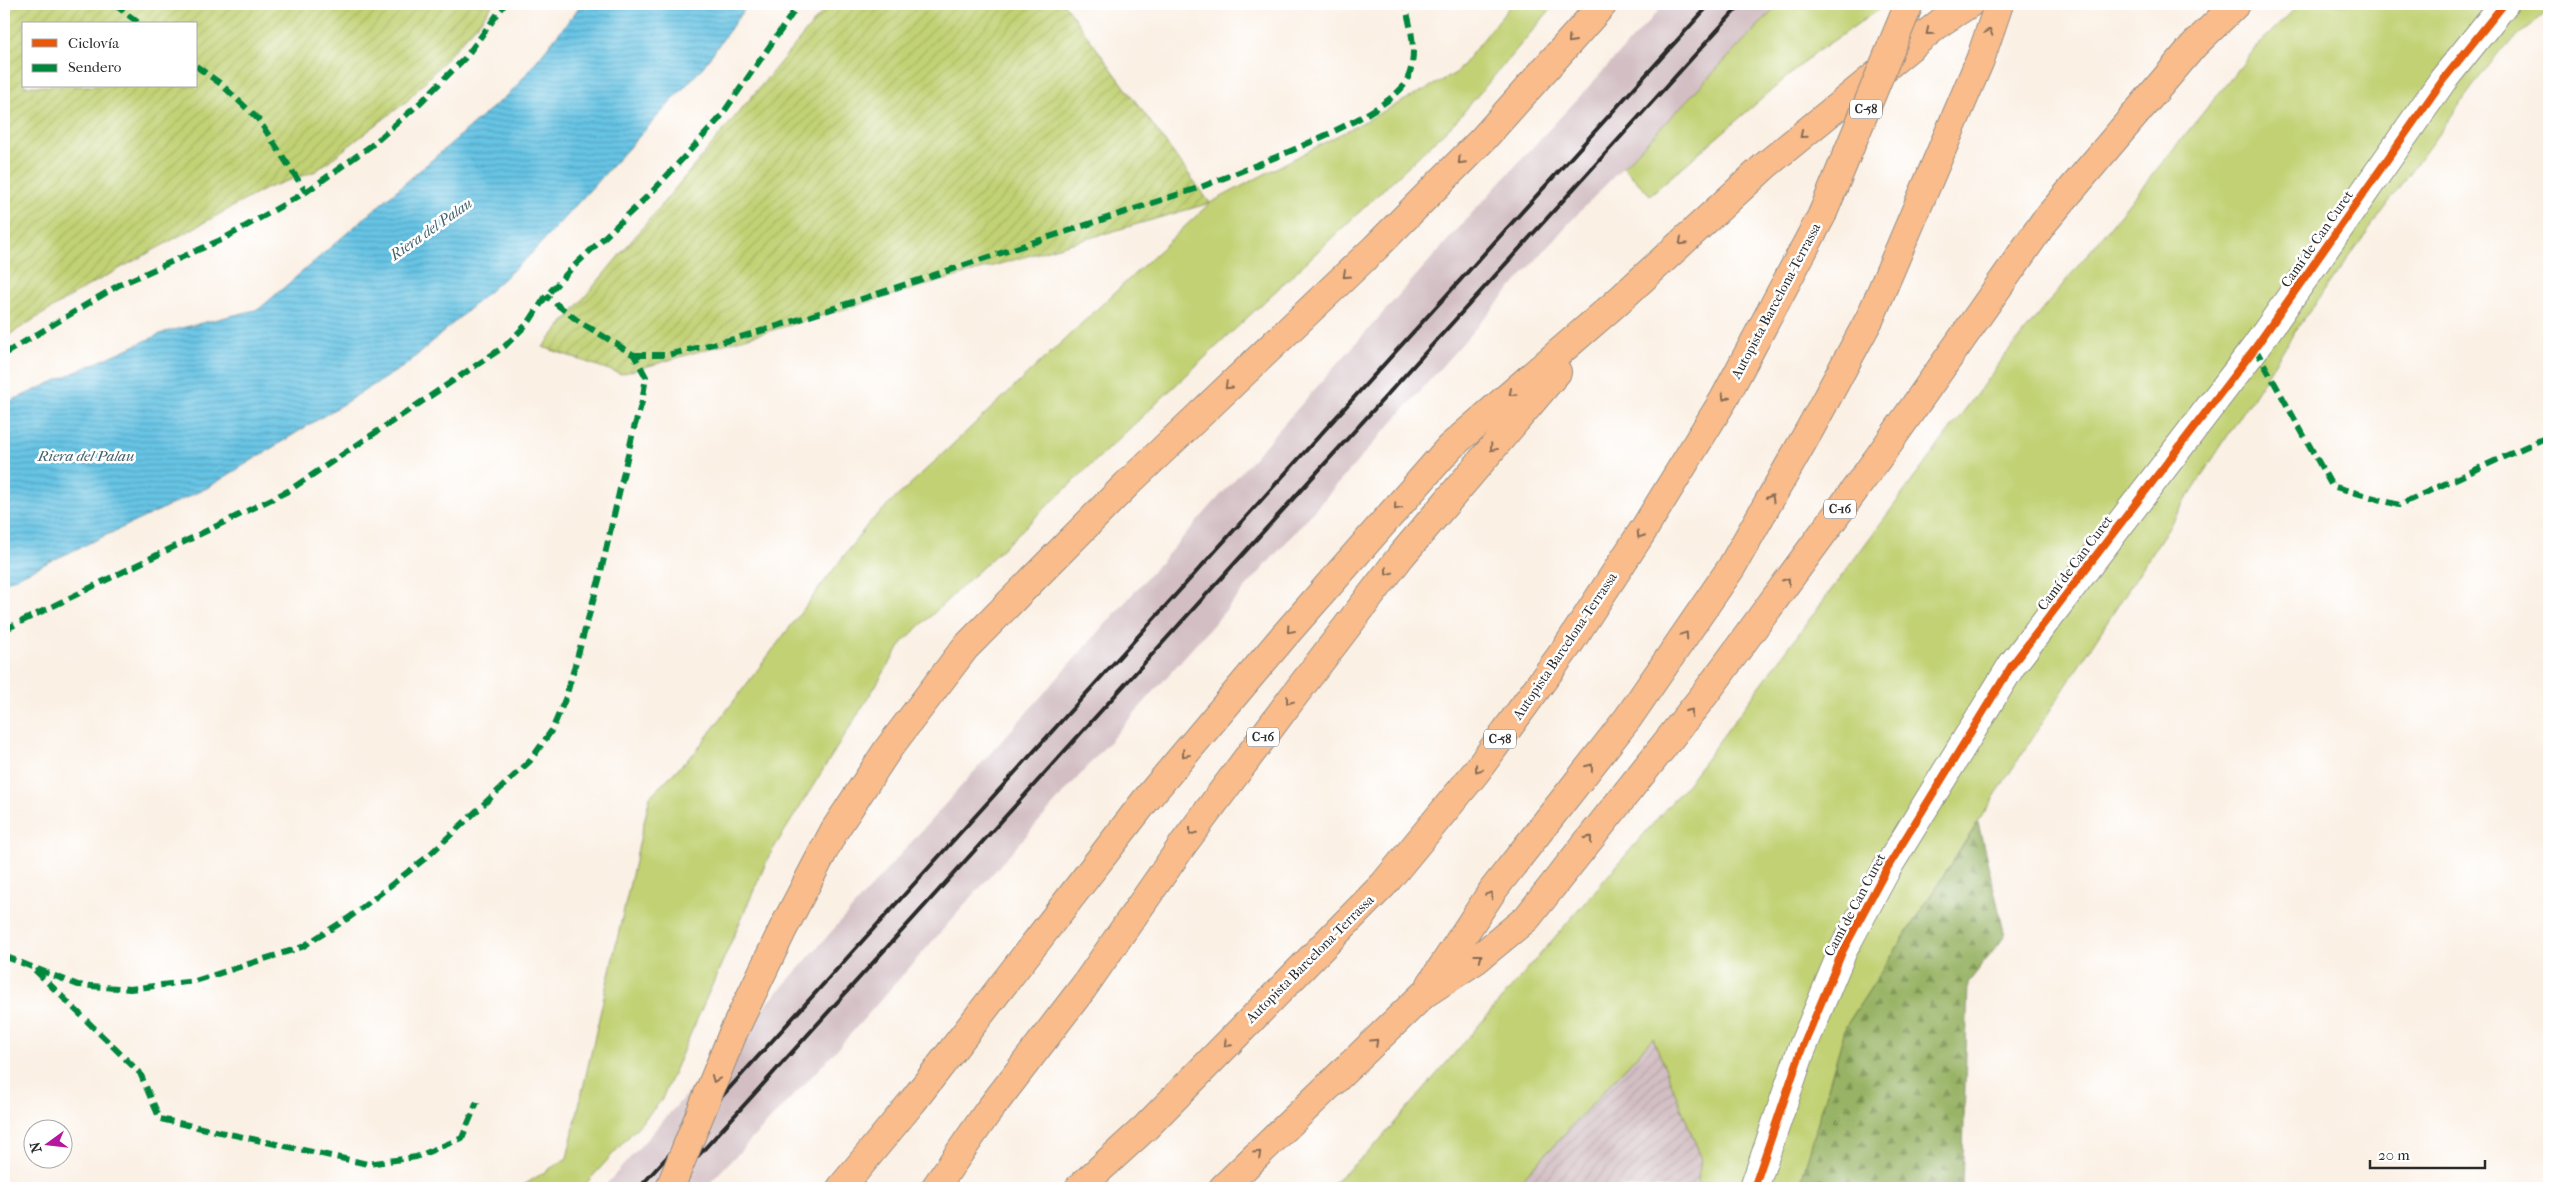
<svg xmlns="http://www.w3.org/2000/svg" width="2553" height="1192" font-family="'IM FELL French Canon',serif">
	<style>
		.industrial { fill: url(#industrial-furrows) }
		.railway { fill: #d2bec3 }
		.grass { fill: #c1d173; stroke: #767e4f }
		.forest { fill: url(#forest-firs); stroke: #626f48 }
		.garden { fill: url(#garden-furrows); stroke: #767e4f; fill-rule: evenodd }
		.water { fill: url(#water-rules); stroke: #487888 }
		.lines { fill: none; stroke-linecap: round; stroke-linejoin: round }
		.minor-casing { stroke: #938e88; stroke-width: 30 }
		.motorway-casing { stroke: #938e88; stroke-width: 30 }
		.minor { stroke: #fff; stroke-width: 28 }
		.motorway { stroke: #f9bc8a; stroke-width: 28 }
		.rail { stroke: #2b2b2b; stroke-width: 4 }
		.motorway-bridge-casing { stroke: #938e88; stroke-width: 30; stroke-linecap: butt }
		.motorway-bridge { stroke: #f9bc8a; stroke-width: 28 }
		.quiet { stroke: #00873e; stroke-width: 6; stroke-dasharray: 12 6; stroke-linecap: butt }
		.cycleway-casing { stroke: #fff; stroke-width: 11 }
		.cycleway { stroke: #e8590c; stroke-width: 8 }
		.oneway { stroke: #886c56 }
		.labels { text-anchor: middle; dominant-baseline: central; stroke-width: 5; stroke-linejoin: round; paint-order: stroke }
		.shield { fill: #fff; stroke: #6b6b6b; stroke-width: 1 }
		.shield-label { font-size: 12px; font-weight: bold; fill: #2b2b2b }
		.street-label { font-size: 14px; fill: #2b2b2b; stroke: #fff }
		.water-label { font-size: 15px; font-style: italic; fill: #40616c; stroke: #fff }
	</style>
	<defs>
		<pattern id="industrial-furrows" width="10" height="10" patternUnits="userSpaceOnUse" patternTransform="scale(1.25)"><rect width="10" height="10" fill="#d2bec3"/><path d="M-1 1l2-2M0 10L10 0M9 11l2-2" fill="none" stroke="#b4a3a8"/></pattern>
		<pattern id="forest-firs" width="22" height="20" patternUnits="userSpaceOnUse" patternTransform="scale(1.25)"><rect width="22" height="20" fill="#98b365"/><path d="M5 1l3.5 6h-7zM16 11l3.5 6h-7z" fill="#7c9253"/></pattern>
		<pattern id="garden-furrows" width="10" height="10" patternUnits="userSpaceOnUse" patternTransform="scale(1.25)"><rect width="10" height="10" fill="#c1d173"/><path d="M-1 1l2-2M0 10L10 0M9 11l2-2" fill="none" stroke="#a6b464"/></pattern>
		<pattern id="water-rules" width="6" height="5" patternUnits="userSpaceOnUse" patternTransform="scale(1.25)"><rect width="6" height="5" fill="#66c4e5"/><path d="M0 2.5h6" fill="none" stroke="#549fba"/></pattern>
	</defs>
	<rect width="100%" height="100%" fill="#fff"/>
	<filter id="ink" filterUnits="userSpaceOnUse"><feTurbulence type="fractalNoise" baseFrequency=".02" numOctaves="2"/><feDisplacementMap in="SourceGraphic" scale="10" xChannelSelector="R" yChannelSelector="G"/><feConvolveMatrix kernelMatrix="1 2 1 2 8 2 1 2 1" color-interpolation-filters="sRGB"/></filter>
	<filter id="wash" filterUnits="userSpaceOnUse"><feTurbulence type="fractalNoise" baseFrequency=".0096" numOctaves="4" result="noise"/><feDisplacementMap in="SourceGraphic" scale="20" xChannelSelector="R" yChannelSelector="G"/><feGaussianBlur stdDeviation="1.12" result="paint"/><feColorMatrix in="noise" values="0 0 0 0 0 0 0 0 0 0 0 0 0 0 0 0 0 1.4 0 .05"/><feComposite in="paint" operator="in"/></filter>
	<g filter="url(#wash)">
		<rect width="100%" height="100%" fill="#fbf0e4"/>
		<path class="industrial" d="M 1653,1038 L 1701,1157 L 1697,1188 L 1514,1188 Z"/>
		<path class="railway" d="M 1665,4 L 1779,4 L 1568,224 L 831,1056 L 705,1188 L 603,1188 L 1472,213 Z"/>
		<g class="grass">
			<path d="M 1512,4 L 1555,4 L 1456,121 L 903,642 L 769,856 L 661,1101 L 582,1188 L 519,1188 L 567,1158 L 650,796 L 696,751 L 868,524 L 1210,203 L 1456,73 Z"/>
			<path d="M 1779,4 L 1887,4 L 1815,53 L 1650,195 L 1623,167 Z"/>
			<path d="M 2300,4 L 2549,4 L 2549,10 L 2495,56 L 2298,327 L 1846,1026 L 1799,1188 L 1697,1188 L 1701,1157 L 1653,1038 L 1514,1188 L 1327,1188 L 1372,1149 L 1688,783 L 2007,353 L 2259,44 Z"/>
		</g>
		<path class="forest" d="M 1978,823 L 2005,936 L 1968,983 L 1962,1188 L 1799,1188 L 1846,1026 Z"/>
		<g class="garden">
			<path d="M 4,4 L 493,4 L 478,24 L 407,101 L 316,171 L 267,188 L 86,287 L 4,338 ZM 24,24 L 196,24 L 196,86 L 24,86 Z"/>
			<path d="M 829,4 L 1064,4 L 1210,203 L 621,374 L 543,347 Z"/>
		</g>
		<path class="water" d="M 582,4 L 748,4 L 703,67 L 530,255 L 406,365 L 207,488 L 4,583 L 4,404 L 165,332 L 259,309 L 514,89 Z"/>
	</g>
	<g filter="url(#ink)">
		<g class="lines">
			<g class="minor-casing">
				<path id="minor" d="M 1754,1188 L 1801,1051 L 1843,950 L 1886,870 L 2012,665 L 2255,348 L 2443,80 L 2504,4"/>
			</g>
			<g class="motorway-casing">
				<g id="motorway">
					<path d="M 1431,984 L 1493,890 L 1628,718 L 1731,568 L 1810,429 L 1870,318 L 1980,60 L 1999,4"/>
					<path d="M 733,1033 L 783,929 L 834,831 L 888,749 L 965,648 L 1127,484 L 1375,248 L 1483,139 L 1603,4"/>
					<path d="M 841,1188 L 913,1101 L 1145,801 L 1284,636 L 1450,447 L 1615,304 L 1766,165 L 1941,22 L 1969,4"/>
					<path d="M 935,1188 L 987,1113 L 1083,988 L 1184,843 L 1293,697 L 1401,556 L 1557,372"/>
					<path d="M 1079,1188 L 1146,1127 L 1384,884 L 1476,772 L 1567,647 L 1644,529 L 1724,399 L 1822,215"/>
					<path d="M 1223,1188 L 1424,994 L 1476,960 L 1527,918 L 1705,694 L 1878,458 L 2044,222 L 2194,45 L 2236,4"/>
				</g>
			</g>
			<use href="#minor" class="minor"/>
			<use href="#motorway" class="motorway"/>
			<g class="rail">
				<path d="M 639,1188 L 1710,4"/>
				<path d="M 669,1188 L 1741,4"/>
			</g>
			<g class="motorway-bridge-casing">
				<g id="motorway-bridge">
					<path d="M 1822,215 L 1909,4"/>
					<path d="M 670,1188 L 733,1033"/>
				</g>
			</g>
			<use href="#motorway-bridge" class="motorway-bridge"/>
			<g class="quiet">
				<path d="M 114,4 L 140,24"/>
				<path d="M 196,66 L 221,84 L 258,119 L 306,192"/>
				<path d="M 2255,348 L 2332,486 L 2399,505 L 2549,436"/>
				<path d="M 4,354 L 119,285 L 223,239 L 306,192 L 372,145 L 421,102 L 465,58 L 505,4"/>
				<path d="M 634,355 L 667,355 L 734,339 L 810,316 L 1201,187 C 1243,170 1386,118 1406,82 C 1419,57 1411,29 1405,4"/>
				<path d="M 4,630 L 288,491 L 505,346 L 529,322 L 546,296 L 573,267 L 651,193 L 719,119 L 799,4"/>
				<path d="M 4,956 L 78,985 L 130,989 L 195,981 L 302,947 L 350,917 L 427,857 L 530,761 L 552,730 L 566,697 L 599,580 L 634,428 L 642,402 L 646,377 L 634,355 L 577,320 L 546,296"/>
				<path d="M 35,970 L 140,1073 L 160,1119 L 368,1164 L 416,1157 L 462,1138 L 477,1102"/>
			</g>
			<g class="cycleway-casing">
				<path id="cycleway" d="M 1754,1188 L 1801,1051 L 1843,950 L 1886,870 L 2012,665 L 2255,348 L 2443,80 L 2504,4"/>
			</g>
			<use href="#cycleway" class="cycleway"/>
		</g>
		<defs><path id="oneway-chevron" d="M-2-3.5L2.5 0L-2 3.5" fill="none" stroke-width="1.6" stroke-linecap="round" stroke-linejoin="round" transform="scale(1.25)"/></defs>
		<g class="oneway">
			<use href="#oneway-chevron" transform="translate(1929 32) rotate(141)"/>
			<use href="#oneway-chevron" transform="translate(1989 32) rotate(-71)"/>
			<use href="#oneway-chevron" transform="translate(1571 40) rotate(132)"/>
			<use href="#oneway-chevron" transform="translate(1803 135) rotate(141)"/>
			<use href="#oneway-chevron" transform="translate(1461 161) rotate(135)"/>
			<use href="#oneway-chevron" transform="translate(1682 242) rotate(137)"/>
			<use href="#oneway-chevron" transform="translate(1346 275) rotate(137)"/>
			<use href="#oneway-chevron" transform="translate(1228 386) rotate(136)"/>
			<use href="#oneway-chevron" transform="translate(1512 393) rotate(139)"/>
			<use href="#oneway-chevron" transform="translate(1725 397) rotate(120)"/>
			<use href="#oneway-chevron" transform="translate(1493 448) rotate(130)"/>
			<use href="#oneway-chevron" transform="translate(1771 498) rotate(-60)"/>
			<use href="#oneway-chevron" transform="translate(1397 507) rotate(131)"/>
			<use href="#oneway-chevron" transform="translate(1640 535) rotate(123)"/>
			<use href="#oneway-chevron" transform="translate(1388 572) rotate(127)"/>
			<use href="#oneway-chevron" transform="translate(1787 581) rotate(-54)"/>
			<use href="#oneway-chevron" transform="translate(1290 630) rotate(131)"/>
			<use href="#oneway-chevron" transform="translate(1685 635) rotate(-56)"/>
			<use href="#oneway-chevron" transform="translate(1289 701) rotate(127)"/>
			<use href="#oneway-chevron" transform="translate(1690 712) rotate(-52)"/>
			<use href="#oneway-chevron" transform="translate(1185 754) rotate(130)"/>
			<use href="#oneway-chevron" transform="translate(1590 767) rotate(-52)"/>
			<use href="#oneway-chevron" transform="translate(1478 769) rotate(127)"/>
			<use href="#oneway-chevron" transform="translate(1192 832) rotate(127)"/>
			<use href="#oneway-chevron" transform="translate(1589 839) rotate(-52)"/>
			<use href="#oneway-chevron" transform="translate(1490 895) rotate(-56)"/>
			<use href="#oneway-chevron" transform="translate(1479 957) rotate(-38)"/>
			<use href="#oneway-chevron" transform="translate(1375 1042) rotate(-44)"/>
			<use href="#oneway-chevron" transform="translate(1227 1044) rotate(134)"/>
			<use href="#oneway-chevron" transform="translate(715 1079) rotate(112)"/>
			<use href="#oneway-chevron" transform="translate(1258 1154) rotate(-44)"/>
		</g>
	</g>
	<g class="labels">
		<g class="shield">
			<rect x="1850" y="99.5" width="32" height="19" rx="4"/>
			<rect x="1824" y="499.5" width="32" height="19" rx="4"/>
			<rect x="1247" y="727.5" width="32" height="19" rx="4"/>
			<rect x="1484" y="729.5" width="32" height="19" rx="4"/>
		</g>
		<g class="shield-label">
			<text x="1866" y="109">C-58</text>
			<text x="1840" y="509">C-16</text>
			<text x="1263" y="737">C-16</text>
			<text x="1500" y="739">C-58</text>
		</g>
		<g class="street-label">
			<text transform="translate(2317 239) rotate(-55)">Camí de Can Curet</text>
			<text transform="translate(1776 301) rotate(-62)">Autopista Barcelona-Terrassa</text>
			<text transform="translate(2075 563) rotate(-53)">Camí de Can Curet</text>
			<text transform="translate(1565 646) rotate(-56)">Autopista Barcelona-Terrassa</text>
			<text transform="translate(1855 905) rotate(-62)">Camí de Can Curet</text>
			<text transform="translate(1310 959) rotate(-45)">Autopista Barcelona-Terrassa</text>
		</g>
		<g class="water-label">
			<text transform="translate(431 229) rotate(-35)">Riera del Palau</text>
			<text x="86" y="456">Riera del Palau</text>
		</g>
	</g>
	<rect width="2553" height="1192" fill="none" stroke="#fff" stroke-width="20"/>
	<rect x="22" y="22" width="175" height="65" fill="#ffffff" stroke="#aaaaaa"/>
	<rect x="32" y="39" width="25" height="8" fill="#e8590c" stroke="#aaaaaa"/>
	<text x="68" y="48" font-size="15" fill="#2b2b2b">Ciclovía</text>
	<rect x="32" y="64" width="25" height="8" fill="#00873e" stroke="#aaaaaa"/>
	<text x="68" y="72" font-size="15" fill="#2b2b2b">Sendero</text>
	<g transform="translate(48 1144) rotate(255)"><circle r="24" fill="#ffffff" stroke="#aaaaaa"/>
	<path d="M0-4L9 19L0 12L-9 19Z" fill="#b5179e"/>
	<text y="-8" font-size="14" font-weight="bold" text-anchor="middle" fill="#2b2b2b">N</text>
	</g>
	<path d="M2370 1160v8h115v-8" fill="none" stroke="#2b2b2b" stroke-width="2.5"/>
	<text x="2378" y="1160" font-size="15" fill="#2b2b2b" stroke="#ffffff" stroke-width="4" paint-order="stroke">20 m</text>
</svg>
